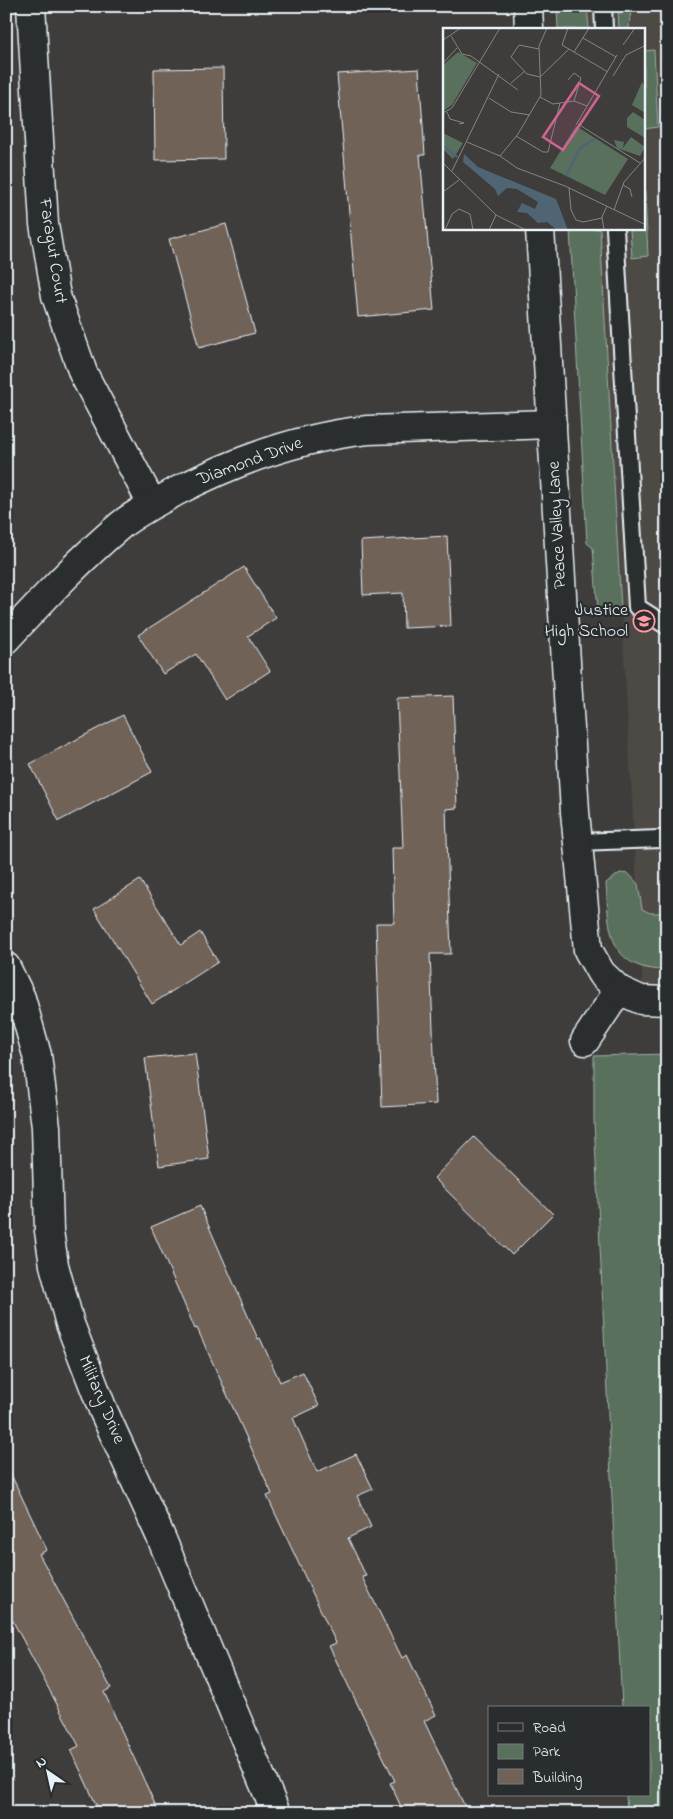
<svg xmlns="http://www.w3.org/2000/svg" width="673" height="1819" font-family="'Indie Flower',sans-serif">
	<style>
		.built { fill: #4e4844 }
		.green { fill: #59705c; stroke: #a0b0aa }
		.building { fill: #716258; stroke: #e8f1f8 }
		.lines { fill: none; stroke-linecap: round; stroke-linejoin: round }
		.service-casing { stroke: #e8f1f8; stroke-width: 20 }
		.minor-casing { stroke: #e8f1f8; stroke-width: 31 }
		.path { stroke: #e8f1f8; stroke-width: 3; stroke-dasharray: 4 4; stroke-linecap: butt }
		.service { stroke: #2a2d2e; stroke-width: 16 }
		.minor { stroke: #2a2d2e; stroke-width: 28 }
		.labels { text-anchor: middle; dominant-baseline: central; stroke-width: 4.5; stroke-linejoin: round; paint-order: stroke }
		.street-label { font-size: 18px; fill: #e8f1f8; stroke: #2a2d2e }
		.poi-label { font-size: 18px; fill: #e8f1f8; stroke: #2a2d2e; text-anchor: end }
		.inset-river { fill: none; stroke: #506574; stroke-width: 2.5 }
		.inset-road { fill: none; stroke: #838587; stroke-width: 1 }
		.view { fill: #cf6492; fill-opacity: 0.15; stroke: #cf6492; stroke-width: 2.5 }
		.inset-edge { fill: none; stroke: #e8f1f8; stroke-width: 2.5 }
	</style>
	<rect width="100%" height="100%" fill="#3f3d3b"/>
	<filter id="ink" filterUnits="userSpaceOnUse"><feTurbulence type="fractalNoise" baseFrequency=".02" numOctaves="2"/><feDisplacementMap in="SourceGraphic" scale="10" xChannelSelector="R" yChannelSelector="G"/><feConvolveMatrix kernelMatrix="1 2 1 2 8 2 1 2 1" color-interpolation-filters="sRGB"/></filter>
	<g filter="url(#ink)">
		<path class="built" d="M 588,6 L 667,6 L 667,1012 L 644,1013 L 600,229 L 644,229 L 644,29 L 589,29 Z"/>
		<g class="green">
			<path d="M 557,6 L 587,6 L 589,29 L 558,29 Z"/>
			<path d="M 618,6 L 631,6 L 629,29 L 619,29 Z"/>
			<path d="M 654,50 L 658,127 L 644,129 L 644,51 Z"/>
			<path d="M 644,173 L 648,256 L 632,258 L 630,229 L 644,229 Z"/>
			<path d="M 570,229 L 600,229 L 621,609 L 598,611 L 593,548 L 587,543 Z"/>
			<path d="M 620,873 L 629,874 L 638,884 L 642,909 L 650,913 L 667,913 L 667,970 C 607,970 609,929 606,883 Z"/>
			<path d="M 667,1054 L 667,1813 L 627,1813 L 626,1795 L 649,1795 L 649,1708 L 622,1708 L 594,1120 L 594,1056 Z"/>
		</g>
		<g class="building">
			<path d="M 223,68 L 224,159 L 155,160 L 154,69 Z"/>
			<path d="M 419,69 L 425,155 L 420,155 L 434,310 L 358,317 L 337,74 Z"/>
			<path d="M 226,224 L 255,333 L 199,348 L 169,239 Z"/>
			<path d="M 447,536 L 451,626 L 404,628 L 403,593 L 363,595 L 361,541 Z"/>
			<path d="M 244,567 L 276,618 L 248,636 L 270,671 L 225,700 L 196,654 L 163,674 L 138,635 Z"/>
			<path d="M 453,696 L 457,808 L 446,809 L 451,954 L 430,954 L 436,1104 L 382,1107 L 376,923 L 394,923 L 392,848 L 403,848 L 397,698 Z"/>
			<path d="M 123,715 L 152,772 L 59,821 L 30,764 Z"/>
			<path d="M 140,880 L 181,945 L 200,932 L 218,962 L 152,1004 L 94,909 Z"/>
			<path d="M 195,1053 L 209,1159 L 159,1166 L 145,1058 Z"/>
			<path d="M 474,1137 L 553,1214 L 512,1255 L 434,1178 Z"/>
			<path d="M 200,1206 L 258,1339 L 260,1338 L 280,1382 L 303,1372 L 319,1406 L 293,1418 L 317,1472 L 356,1454 L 373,1489 L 357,1496 L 371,1527 L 348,1538 L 366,1576 L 362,1577 L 402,1658 L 407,1655 L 436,1715 L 424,1721 L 468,1813 L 404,1813 L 390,1783 L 395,1781 L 329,1646 L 336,1643 L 267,1496 L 272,1494 L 197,1328 L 195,1329 L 151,1227 Z"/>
			<path d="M 6,1464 L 47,1550 L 39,1554 L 111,1688 L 104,1692 L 159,1813 L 100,1813 L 71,1750 L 79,1746 L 6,1608 Z"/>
		</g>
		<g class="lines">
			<g class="service-casing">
				<g id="service">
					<path d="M 603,6 L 604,29"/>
					<path d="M 615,229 L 637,607 L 667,626"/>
					<path d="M 578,842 L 660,839"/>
				</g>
			</g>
			<g class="minor-casing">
				<g id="minor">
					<path d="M 31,6 L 44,224 L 56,296 L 83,373 L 152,504"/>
					<path d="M 528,6 L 529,29"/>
					<path d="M 540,229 L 575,812 L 588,950 L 601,973 L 619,990 L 585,1041"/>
					<path d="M 6,639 C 43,599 80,559 122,524 C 139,511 159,501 177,491 C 237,460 301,437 368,430 L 552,424"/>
					<path d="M 6,967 L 21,998 L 37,1055 L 46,1127 L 49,1231 L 54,1265 L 70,1324 L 103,1410 L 160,1535 L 276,1813"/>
					<path d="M 619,990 L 641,1000 L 667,1001"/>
				</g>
			</g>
			<path class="path" d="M 597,615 L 611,614"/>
			<use href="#service" class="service"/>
			<use href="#minor" class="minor"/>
		</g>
	</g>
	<defs>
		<g id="school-ring" transform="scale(1.125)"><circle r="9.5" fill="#2a2d2e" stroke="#ff9aa2" stroke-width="1.5"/><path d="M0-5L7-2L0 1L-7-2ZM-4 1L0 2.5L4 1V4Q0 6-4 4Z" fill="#ff9aa2"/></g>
	</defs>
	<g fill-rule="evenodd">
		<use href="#school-ring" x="644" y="621"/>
	</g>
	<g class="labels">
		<g class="street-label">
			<text transform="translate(52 251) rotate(81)">Faragut Court</text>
			<text transform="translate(250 462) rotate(-20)">Diamond Drive</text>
			<text transform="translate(558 525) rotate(-93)">Peace Valley Lane</text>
			<text transform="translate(101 1400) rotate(67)">Military Drive</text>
		</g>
		<g class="poi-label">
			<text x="628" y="611">Justice<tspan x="628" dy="21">High School</tspan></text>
		</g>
	</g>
	<g transform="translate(443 28)">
		<rect width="202" height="202" fill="#3f3d3b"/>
		<path d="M 15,24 L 34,35 L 9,77 L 0,83 L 0,37 ZM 199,54 L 202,59 L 202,85 L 189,77 ZM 190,84 L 202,92 L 202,110 L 184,99 L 184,90 ZM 133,98 L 185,131 L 162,167 L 107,140 ZM 0,105 L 20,115 L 10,131 L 0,121 ZM 188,109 L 202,119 L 197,128 L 174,120 L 171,112 L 181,114 L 180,120 Z" fill="#59705c"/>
		<path d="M 21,126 L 35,139 L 113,171 L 125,202 L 114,202 L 104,194 L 95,195 L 84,185 L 74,184 L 79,175 L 92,181 L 95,174 L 74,161 L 64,160 L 55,168 L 52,161 L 20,134 Z" fill="#506574"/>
		<path class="inset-river" d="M 0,118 L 14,129M 123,148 L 137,120 L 152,111"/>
		<path class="inset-road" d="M 125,0 L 119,17 L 165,44M 8,8 L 19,26 L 28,28 L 75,62M 140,10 L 173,29M 0,12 L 18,0M 180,17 L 192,0M 96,21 L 76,17 L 68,29 L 84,46 L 97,49 L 126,21M 131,24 L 146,0M 0,35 L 14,20M 170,48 L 183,27 L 203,17M 125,52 L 131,45 L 138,50 L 131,73M 68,55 L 82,43M 97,69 L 110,76 L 131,73 L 144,78M 46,70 L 68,84 L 87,87M 4,84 L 7,91 L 21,95 L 16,96M 0,85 L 9,80 L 57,0M 135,96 L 197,135M 133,97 L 174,27M 73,108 L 100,124 L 105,124 L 117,75M 24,114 L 57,128 L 74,140 L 122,158 L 203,197M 57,128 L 75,106 L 98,67 L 96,18 L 104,0M 0,135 L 53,187 L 83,202M 9,143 L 56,46M 180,157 L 187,161 L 189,169M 126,160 L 128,182 L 133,192 L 140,194 L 159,190M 0,164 L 16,152M 171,182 L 181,154 L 203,129M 2,202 L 9,186 L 16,181 L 27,186 L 30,202M 46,202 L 53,187M 161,202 L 159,189 L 164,178"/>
		<path class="view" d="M 136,55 L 156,68 L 120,122 L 100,109 Z"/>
		<rect width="202" height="202" class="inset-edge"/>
	</g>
	<rect width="673" height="1819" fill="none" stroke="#2a2d2e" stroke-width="25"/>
	<rect x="12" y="12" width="648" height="1794" fill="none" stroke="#e8f1f8" stroke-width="2" filter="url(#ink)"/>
	<rect x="488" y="1706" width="162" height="90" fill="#2a2d2e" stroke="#767b7f"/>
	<rect x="498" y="1723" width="25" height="8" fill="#2a2d2e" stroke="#767b7f"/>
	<text x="533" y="1732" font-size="15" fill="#e8f1f8">Road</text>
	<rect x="498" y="1744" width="25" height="15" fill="#59705c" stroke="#767b7f"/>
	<text x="533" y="1756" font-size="15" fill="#e8f1f8">Park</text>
	<rect x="498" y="1769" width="25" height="15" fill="#716258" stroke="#767b7f"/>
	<text x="533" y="1782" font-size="15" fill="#e8f1f8">Building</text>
	<g transform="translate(48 1772) rotate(326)" stroke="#2a2d2e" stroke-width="4" paint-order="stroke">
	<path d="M0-4L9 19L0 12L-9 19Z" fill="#e8f1f8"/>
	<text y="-8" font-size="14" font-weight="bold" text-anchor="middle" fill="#e8f1f8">N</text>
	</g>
</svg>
